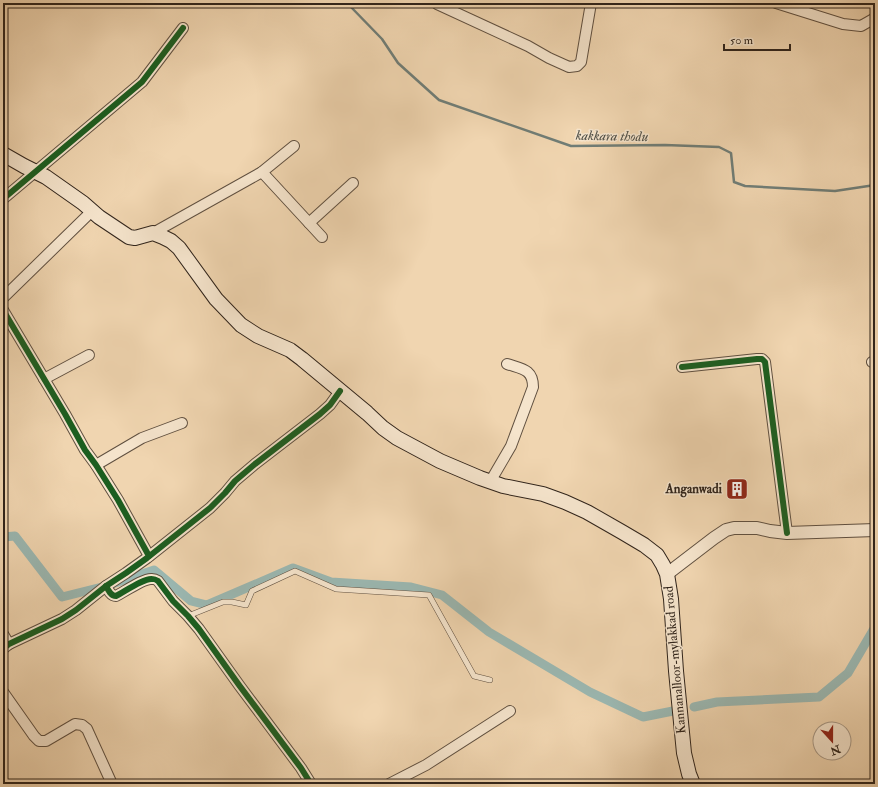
<svg xmlns="http://www.w3.org/2000/svg" width="878" height="787" font-family="'IM FELL Double Pica',serif">
	<style>
		.lines { fill: none; stroke-linecap: round; stroke-linejoin: round }
		.stream { stroke: #707d76; stroke-width: 2.5 }
		.canal { stroke: #9bb8b2; stroke-width: 9 }
		.service-casing { stroke: #605040; stroke-width: 6 }
		.minor-casing { stroke: #605040; stroke-width: 12 }
		.tertiary-casing { stroke: #605040; stroke-width: 14 }
		.secondary-casing { stroke: #30241b; stroke-width: 16 }
		.service { stroke: #f5e4cc; stroke-width: 5 }
		.minor { stroke: #f5e4cc; stroke-width: 10 }
		.tertiary { stroke: #f5e4cc; stroke-width: 12 }
		.secondary { stroke: #f5e4cc; stroke-width: 14 }
		.cycleway-casing { stroke: #f5e4cc; stroke-width: 8 }
		.cycleway { stroke: #1b5e20; stroke-width: 6 }
		.labels { text-anchor: middle; dominant-baseline: central; stroke-width: 3; stroke-linejoin: round; paint-order: stroke }
		.poi-label { font-size: 13px; font-weight: bold; fill: #30241b; stroke: #f5e4cc; text-anchor: end }
		.street-label { font-size: 13px; fill: #30241b; stroke: #f5e4cc }
		.water-label { font-size: 14px; font-style: italic; fill: #505048; stroke: #f5e4cc }
	</style>
	<rect width="100%" height="100%" fill="#f0d5b0"/>
	<filter id="stains"><feTurbulence type="fractalNoise" baseFrequency=".005" numOctaves="4"/><feColorMatrix values="0 0 0 0 .2 0 0 0 0 .09 0 0 0 0 .02 0 0 0 .5 -.17"/></filter>
	<radialGradient id="worn" r=".72"><stop offset=".6" stop-color="#630" stop-opacity="0"/><stop offset="1" stop-color="#630" stop-opacity=".3"/></radialGradient>
	<g class="lines">
		<path class="stream" d="M 346,3 L 349,5 L 382,39 L 398,63 L 439,100 L 571,146 L 665,145 L 719,147 L 731,153 L 734,182 L 745,186 L 835,191 L 875,185"/>
		<g class="canal">
			<path d="M 3,537 L 15,536 L 62,597 L 106,586 L 154,570 L 191,601 L 207,605 L 293,568 L 331,582 L 411,587 L 442,595 L 489,632 L 590,692 L 643,717 L 673,711"/>
			<path d="M 694,707 L 717,702 L 819,697 L 848,673 L 875,627"/>
		</g>
		<g class="service-casing">
			<path id="service" d="M 188,616 L 223,602 L 232,602 L 246,605 L 252,591 L 295,571 L 336,589 L 429,595 L 474,676 L 490,680"/>
		</g>
		<g class="minor-casing">
			<g id="minor">
				<path d="M 776,3 L 843,24 L 861,26 L 875,18"/>
				<path d="M 437,4 L 528,46 L 549,58 L 569,67 L 577,66 L 581,62 L 591,3"/>
				<path d="M 262,172 L 322,237"/>
				<path d="M 3,199 L 142,82 L 183,28"/>
				<path d="M 309,223 L 353,183"/>
				<path d="M 153,233 L 262,172 L 294,146"/>
				<path d="M 3,298 L 92,211"/>
				<path d="M 3,310 L 65,414 L 85,450 L 96,465 L 118,500 L 149,556"/>
				<path d="M 872,362 L 875,361"/>
				<path d="M 682,367 L 757,359 L 762,359 L 765,362 L 787,533"/>
				<path d="M 44,379 L 89,355"/>
				<path d="M 96,465 L 142,438 L 182,423"/>
				<path d="M 490,482 L 511,446 L 533,387 C 533,369 522,369 507,364"/>
				<path d="M 106,586 C 108,590 111,596 116,596 C 124,592 144,578 152,579 C 155,579 155,579 158,581 L 173,601 L 188,616 L 199,629 L 239,685 L 301,768 L 311,784"/>
				<path d="M 3,634 L 9,644"/>
				<path d="M 3,649 L 9,644 L 62,619 L 76,610 L 106,586 L 126,573 L 147,558 L 210,508 L 225,493 L 235,481 L 255,464 L 320,414 L 330,405 L 340,391"/>
				<path d="M 3,692 L 34,736 L 39,741 L 46,741 L 75,724 L 82,725 L 87,729 L 112,784"/>
				<path d="M 389,784 L 426,765 L 510,711"/>
			</g>
		</g>
		<g class="tertiary-casing">
			<path id="tertiary" d="M 667,574 L 714,538 L 726,530 L 734,528 L 757,528 L 770,531 L 787,533 L 875,530"/>
		</g>
		<g class="secondary-casing">
			<path id="secondary" d="M 3,154 L 24,166 L 46,177 L 83,203 L 99,217 L 129,237 L 135,238 L 153,233 L 163,237 L 171,241 L 179,248 L 216,299 L 241,325 L 258,336 L 290,350 L 302,359 L 367,413 L 383,428 L 397,438 L 440,461 L 480,478 L 503,486 L 543,494 L 565,502 L 587,512 L 622,532 L 644,545 L 657,555 L 663,565 L 667,574 L 671,599 L 676,671 L 684,753 L 689,774 L 693,784"/>
		</g>
		<use href="#service" class="service"/>
		<use href="#minor" class="minor"/>
		<use href="#tertiary" class="tertiary"/>
		<use href="#secondary" class="secondary"/>
		<g class="cycleway-casing">
			<g id="cycleway">
				<path d="M 3,199 L 142,82 L 183,28"/>
				<path d="M 3,310 L 65,414 L 85,450 L 96,465 L 118,500 L 149,556"/>
				<path d="M 682,367 L 757,359 L 762,359 L 765,362 L 787,533"/>
				<path d="M 106,586 C 108,590 111,596 116,596 C 124,592 144,578 152,579 C 155,579 155,579 158,581 L 173,601 L 188,616 L 199,629 L 239,685 L 301,768 L 311,784"/>
				<path d="M 3,649 L 9,644 L 62,619 L 76,610 L 106,586 L 126,573 L 147,558 L 210,508 L 225,493 L 235,481 L 255,464 L 320,414 L 330,405 L 340,391"/>
			</g>
		</g>
		<use href="#cycleway" class="cycleway"/>
	</g>
	<defs>
		<g id="building-square" transform="scale(1.15)"><rect x="-9" y="-9" width="18" height="18" rx="4" fill="#8f2418" stroke="#f5e4cc"/><path d="M-4-6H4V6H1V3H-1V6H-4ZM-2.5-4.3h1.7v1.8h-1.7ZM.8-4.3h1.7v1.8H.8ZM-2.5-1h1.7V.8h-1.7ZM.8-1h1.7V.8H.8Z" fill="#fff"/></g>
	</defs>
	<g fill-rule="evenodd">
		<use href="#building-square" x="737" y="489"/>
	</g>
	<g class="labels">
		<g class="poi-label">
			<text x="722" y="489">Anganwadi</text>
		</g>
		<g class="street-label">
			<text transform="translate(675 660) rotate(-95)">Kannanalloor-mylakkad road</text>
		</g>
		<g class="water-label">
			<text transform="translate(612 136) rotate(1)">kakkara thodu</text>
		</g>
	</g>
	<rect width="878" height="787" fill="none" stroke="#f0d5b0" stroke-width="16"/>
	<rect x="4" y="4" width="870" height="779" fill="none" stroke="#30241b" stroke-width="2"/>
	<rect x="8" y="8" width="862" height="771" fill="none" stroke="#30241b"/>
	<g transform="translate(832 741) rotate(159)"><circle r="19" fill="#f5e4cc" stroke="#a69785"/>
	<path d="M0-3L7 15L0 10L-7 15Z" fill="#8f2418"/>
	<text y="-6" font-size="11" font-weight="bold" text-anchor="middle" fill="#30241b">N</text>
	</g>
	<path d="M724 44v6h66v-6" fill="none" stroke="#30241b" stroke-width="2"/>
	<text x="730" y="44" font-size="12" fill="#30241b" stroke="#f5e4cc" stroke-width="3" paint-order="stroke">50 m</text>
	<rect width="100%" height="100%" filter="url(#stains)"/>
	<rect width="100%" height="100%" fill="url(#worn)"/>
</svg>
